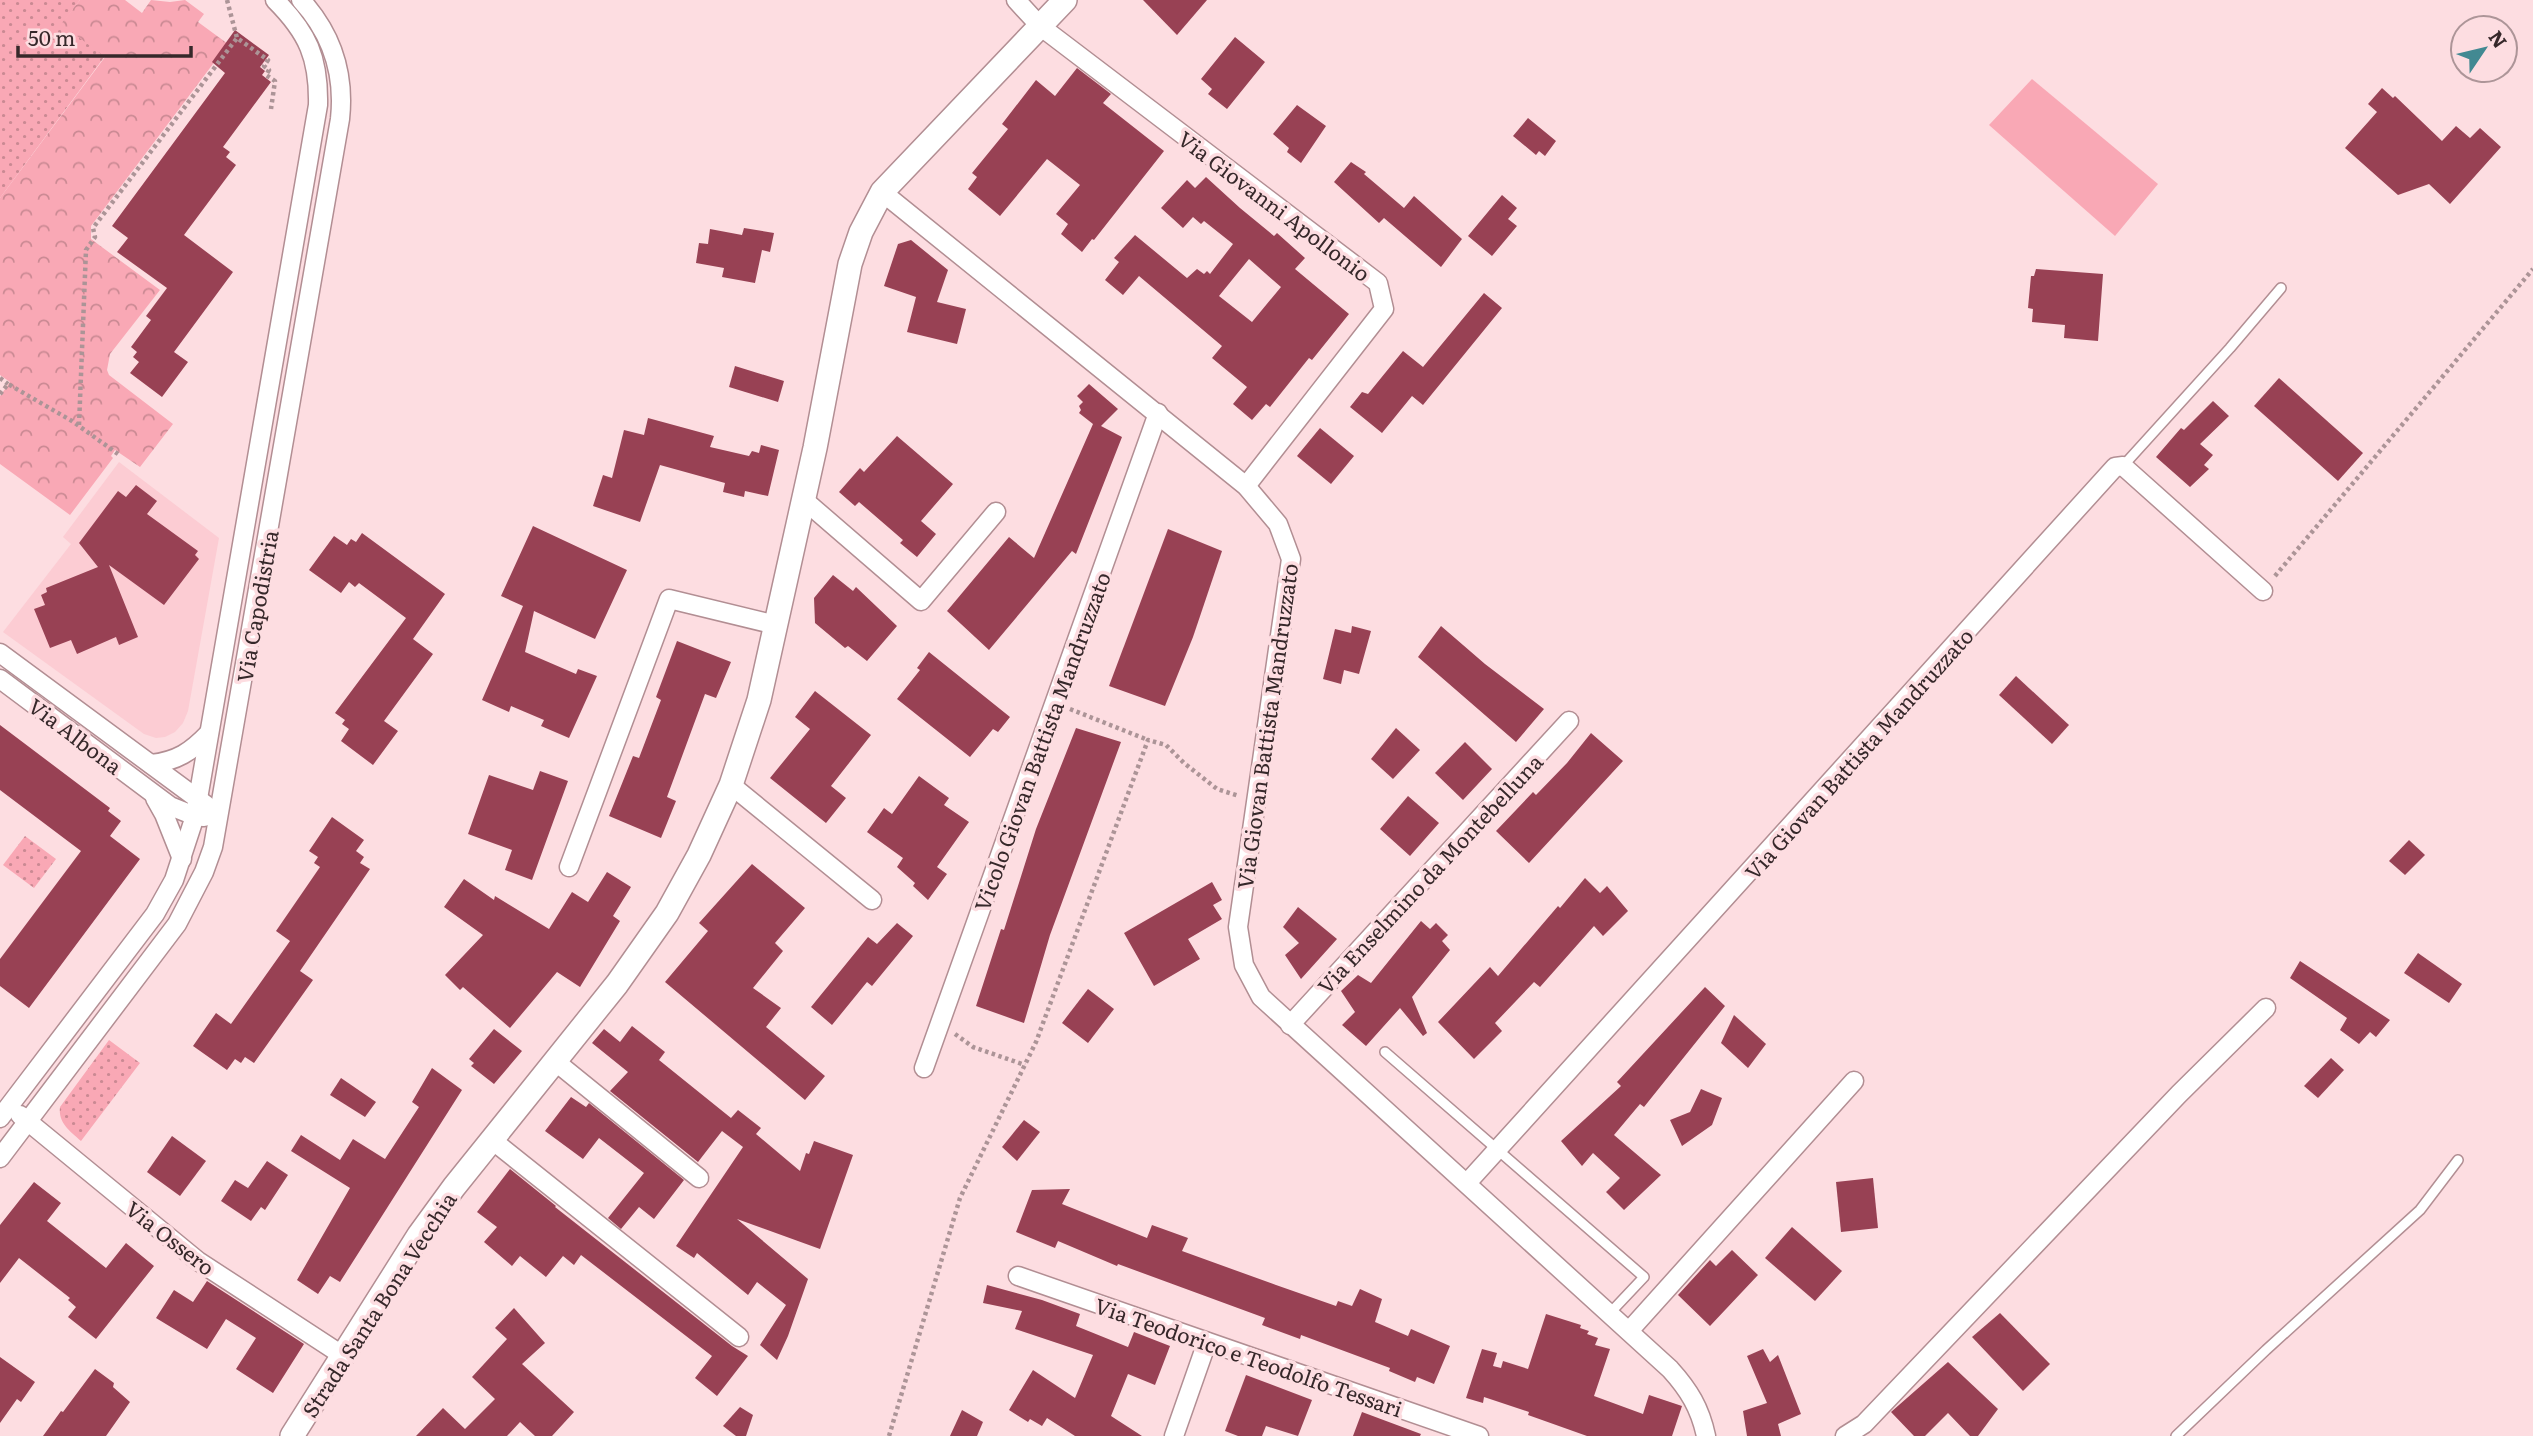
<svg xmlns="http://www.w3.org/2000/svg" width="2533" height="1436" font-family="Literata,serif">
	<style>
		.built { fill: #fcccd3 }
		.grass { fill: url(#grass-dots) }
		.park { fill: url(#park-crowns) }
		.garden { fill: #f9a8b5 }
		.building { fill: #984154; fill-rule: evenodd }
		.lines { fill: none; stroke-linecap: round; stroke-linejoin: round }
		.service-casing { stroke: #b28e93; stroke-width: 12 }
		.minor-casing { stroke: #b28e93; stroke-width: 21 }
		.tertiary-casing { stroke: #b28e93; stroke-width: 26 }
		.path { stroke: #ac9497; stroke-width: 4.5; stroke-dasharray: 3.5 3.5; stroke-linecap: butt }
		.service { stroke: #fff; stroke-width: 9 }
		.minor { stroke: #fff; stroke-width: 18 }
		.tertiary { stroke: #fff; stroke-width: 23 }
		.labels { text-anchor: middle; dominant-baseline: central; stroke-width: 7; stroke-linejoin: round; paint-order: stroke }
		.street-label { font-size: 21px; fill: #36282a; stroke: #fddde1 }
	</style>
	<defs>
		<pattern id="grass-dots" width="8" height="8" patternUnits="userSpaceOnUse" patternTransform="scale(1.75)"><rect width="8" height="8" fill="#f9a8b5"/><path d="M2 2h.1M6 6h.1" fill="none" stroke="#ca8993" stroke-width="1.8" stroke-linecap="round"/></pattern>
		<pattern id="park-crowns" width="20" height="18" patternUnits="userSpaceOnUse" patternTransform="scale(1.75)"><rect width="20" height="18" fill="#f9a8b5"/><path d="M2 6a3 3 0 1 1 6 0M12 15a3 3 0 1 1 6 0" fill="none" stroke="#ca8993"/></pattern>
	</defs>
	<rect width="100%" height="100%" fill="#fddde1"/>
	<path class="built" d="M 119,462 L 219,538 L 188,711 L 183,723 L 175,732 L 165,737 L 156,738 L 144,734 L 3,632 L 71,544 L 63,537 Z"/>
	<g class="grass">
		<path d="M 0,0 L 80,0 L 62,24 L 105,56 L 0,198 Z"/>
		<path d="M 25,836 L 56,859 L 34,888 L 3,865 Z"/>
		<path d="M 109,1040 L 140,1063 L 81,1141 C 70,1131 58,1123 60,1107 Z"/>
	</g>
	<path class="park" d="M 80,0 L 125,0 L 142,13 L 151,0 L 170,2 L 185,0 L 204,14 L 198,22 L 228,44 L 91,226 L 91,239 L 160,290 L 110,354 L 107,370 L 109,375 L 173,424 L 140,467 L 115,450 L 111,456 L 113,458 L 70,515 L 0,464 L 0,396 L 10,382 L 0,375 L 0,198 L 105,57 L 61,24 Z"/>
	<path class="garden" d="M 2032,79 L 2158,184 L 2115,236 L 1989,125 Z"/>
	<g class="building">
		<path d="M 1143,0 L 1207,0 L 1177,35 Z"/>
		<path d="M 235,30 L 269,55 L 260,67 L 265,71 L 262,75 L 271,82 L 223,147 L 230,152 L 226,157 L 236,165 L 184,235 L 233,272 L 174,352 L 188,362 L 162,397 L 130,373 L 139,362 L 133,357 L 137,352 L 131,347 L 151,320 L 146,316 L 167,288 L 117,252 L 128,238 L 112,226 L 225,73 L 212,62 Z"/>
		<path d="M 1235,37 L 1265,62 L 1227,109 L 1208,94 L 1212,89 L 1201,79 Z"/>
		<path d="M 1077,68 L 1111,94 L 1103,103 L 1164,151 L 1094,240 L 1092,239 L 1082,252 L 1061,234 L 1068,224 L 1056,214 L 1080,185 L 1047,159 L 1000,216 L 968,189 L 977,177 L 972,173 L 1008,129 L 1002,124 L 1036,80 L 1055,96 Z"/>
		<path d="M 2382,88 L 2393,98 L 2395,96 L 2442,141 L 2456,126 L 2470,138 L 2480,128 L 2501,147 L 2450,204 L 2429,184 L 2398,195 L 2345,148 L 2377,112 L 2368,104 Z"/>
		<path d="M 1297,105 L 1326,126 L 1301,163 L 1287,152 L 1289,148 L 1273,134 Z"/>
		<path d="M 1528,118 L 1556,141 L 1545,156 L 1539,151 L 1536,155 L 1513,136 Z"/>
		<path d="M 1351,162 L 1366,172 L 1364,174 L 1404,208 L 1414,196 L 1462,239 L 1441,267 L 1384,218 L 1379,223 L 1334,182 Z"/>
		<path d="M 1206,177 L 1240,208 L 1274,236 L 1277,233 L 1305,258 L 1295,269 L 1349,314 L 1312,360 L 1309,358 L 1270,407 L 1266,404 L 1252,420 L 1233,404 L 1247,387 L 1212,358 L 1222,346 L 1139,276 L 1123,295 L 1105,280 L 1119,262 L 1114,258 L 1135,235 L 1187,278 L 1197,269 L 1204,274 L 1207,271 L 1210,274 L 1233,244 L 1204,221 L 1201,224 L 1193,217 L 1183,228 L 1161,208 L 1187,180 L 1195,188 ZM 1249,259 L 1281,287 L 1252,322 L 1219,296 Z"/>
		<path d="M 1502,195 L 1517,208 L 1508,219 L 1517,226 L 1492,256 L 1468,236 Z"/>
		<path d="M 744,228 L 774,233 L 770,252 L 762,250 L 755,283 L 722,277 L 724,268 L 696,263 L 699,243 L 708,244 L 710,229 L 742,235 Z"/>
		<path d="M 911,240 L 948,270 L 937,302 L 966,309 L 957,344 L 907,332 L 916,297 L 884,286 L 898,244 Z"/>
		<path d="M 2036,269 L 2103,274 L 2098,341 L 2064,338 L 2065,325 L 2032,322 L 2033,309 L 2028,308 L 2031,276 L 2034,276 Z"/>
		<path d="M 1484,293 L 1502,308 L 1423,405 L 1412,396 L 1382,433 L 1350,407 L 1362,392 L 1368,394 L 1403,351 L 1423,367 Z"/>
		<path d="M 735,366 L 784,381 L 778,402 L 729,387 Z"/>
		<path d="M 2279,378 L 2363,453 L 2338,481 L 2254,406 Z"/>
		<path d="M 1089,384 L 1118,409 L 1101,426 L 1122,437 L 1076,554 L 1072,551 L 989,650 L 947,611 L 1009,537 L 1034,558 L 1093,424 L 1079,413 L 1081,410 L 1079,406 L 1083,402 L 1077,396 Z"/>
		<path d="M 2213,401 L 2229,416 L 2200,444 L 2213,455 L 2204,465 L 2209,469 L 2190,487 L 2156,457 L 2181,428 L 2184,430 Z"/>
		<path d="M 648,418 L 714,436 L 710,447 L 749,456 L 752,451 L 759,453 L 761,445 L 779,450 L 768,496 L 745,491 L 744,497 L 723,492 L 725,483 L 660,465 L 640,522 L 593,506 L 603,475 L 612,478 L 624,430 L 644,435 Z"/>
		<path d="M 1320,428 L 1354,456 L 1331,484 L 1297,456 Z"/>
		<path d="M 897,436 L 953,484 L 921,521 L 936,534 L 917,557 L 900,543 L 903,540 L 859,502 L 855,506 L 839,492 L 860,468 L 864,472 Z"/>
		<path d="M 136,485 L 157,501 L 147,514 L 198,551 L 195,555 L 199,559 L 164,605 L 109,565 L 138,637 L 119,645 L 116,637 L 77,654 L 71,640 L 50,648 L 34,609 L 45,605 L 41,595 L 47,592 L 46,588 L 98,567 L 79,543 L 118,491 L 126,497 Z"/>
		<path d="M 533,526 L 627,570 L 595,639 L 534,611 L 525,652 L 576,674 L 578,669 L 597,676 L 569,738 L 541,726 L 544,720 L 511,706 L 509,712 L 482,700 L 523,606 L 501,596 Z"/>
		<path d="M 1168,529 L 1222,551 L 1193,637 L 1165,706 L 1109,686 Z"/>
		<path d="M 362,533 L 445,594 L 413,639 L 433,654 L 384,721 L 398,731 L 373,765 L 341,741 L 349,729 L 342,724 L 345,720 L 335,713 L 406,618 L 359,583 L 355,587 L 349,582 L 341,593 L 309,570 L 334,536 L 347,545 L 351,539 L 356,542 Z"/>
		<path d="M 833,575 L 853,591 L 856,587 L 897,626 L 867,661 L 848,646 L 845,648 L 815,623 L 814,598 Z"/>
		<path d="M 1352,626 L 1371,631 L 1359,674 L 1344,670 L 1341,684 L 1323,679 L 1335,629 L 1351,633 Z"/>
		<path d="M 1441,626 L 1485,664 L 1544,709 L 1516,742 L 1418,657 Z"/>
		<path d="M 677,641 L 731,662 L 716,698 L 705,694 L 667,797 L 676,801 L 661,838 L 609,816 L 633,756 L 639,758 L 661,700 L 656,697 Z"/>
		<path d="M 929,652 L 1010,717 L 998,732 L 993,729 L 970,757 L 897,699 L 920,670 L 917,668 Z"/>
		<path d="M 2016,676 L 2069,725 L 2052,744 L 1999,695 Z"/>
		<path d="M 815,691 L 871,735 L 831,786 L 846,798 L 826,823 L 770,778 L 810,729 L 795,717 Z"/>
		<path d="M 0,725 L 110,808 L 108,811 L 121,821 L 110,836 L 140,859 L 29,1008 L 0,986 L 0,959 L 81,851 L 0,790 Z"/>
		<path d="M 1076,728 L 1121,742 L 1050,935 L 1024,1023 L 976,1006 L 1001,929 L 1004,930 L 1036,829 Z"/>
		<path d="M 1396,728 L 1420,750 L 1393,779 L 1371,759 Z"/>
		<path d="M 1591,733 L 1623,761 L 1529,863 L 1496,831 L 1533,792 L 1536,795 L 1567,763 Z"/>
		<path d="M 1465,742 L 1492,769 L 1463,800 L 1435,773 Z"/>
		<path d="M 540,771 L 568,781 L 532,880 L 505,870 L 512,850 L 468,834 L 489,775 L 533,790 Z"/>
		<path d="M 919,776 L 949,798 L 944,805 L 969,822 L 937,867 L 947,874 L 928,900 L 913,886 L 915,883 L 897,867 L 903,858 L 867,832 L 884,808 L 892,814 Z"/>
		<path d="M 1408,796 L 1439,823 L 1410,856 L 1380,829 Z"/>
		<path d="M 332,817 L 364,840 L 356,851 L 364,857 L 360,863 L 370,869 L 300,971 L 313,980 L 254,1063 L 245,1057 L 241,1063 L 235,1059 L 227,1070 L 193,1046 L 216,1013 L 231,1024 L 290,941 L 276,931 L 320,867 L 314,863 L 318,857 L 309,851 Z"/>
		<path d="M 2409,840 L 2425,855 L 2405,875 L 2389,861 Z"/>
		<path d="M 752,864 L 805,908 L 775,943 L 783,951 L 753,988 L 781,1008 L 766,1027 L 825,1076 L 805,1100 L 665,982 L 708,931 L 699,923 Z"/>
		<path d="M 607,872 L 631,887 L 613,916 L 620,921 L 580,987 L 557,972 L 510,1028 L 463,987 L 460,990 L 445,975 L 483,935 L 444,907 L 464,879 L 494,900 L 495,896 L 549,929 L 572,892 L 588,902 Z"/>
		<path d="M 1585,878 L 1600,893 L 1607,886 L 1628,911 L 1603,936 L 1594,926 L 1540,987 L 1534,982 L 1495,1023 L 1502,1031 L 1474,1059 L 1438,1022 L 1490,967 L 1498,976 L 1558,906 L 1560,908 Z"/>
		<path d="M 1212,882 L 1222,900 L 1213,905 L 1222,919 L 1188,939 L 1200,959 L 1154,986 L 1124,933 Z"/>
		<path d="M 1298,907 L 1337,939 L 1301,979 L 1285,955 L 1299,943 L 1283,927 Z"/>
		<path d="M 1421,921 L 1430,929 L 1436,923 L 1448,935 L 1442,941 L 1450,950 L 1412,997 L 1427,1033 L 1423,1036 L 1400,1008 L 1366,1046 L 1342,1025 L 1355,1012 L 1341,991 L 1358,975 L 1371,983 Z"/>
		<path d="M 897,923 L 913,936 L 872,986 L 867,982 L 832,1025 L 811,1007 L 868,937 L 877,944 Z"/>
		<path d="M 2418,953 L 2462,984 L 2449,1003 L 2404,973 Z"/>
		<path d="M 2300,961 L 2390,1020 L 2376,1037 L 2370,1032 L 2359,1044 L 2340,1030 L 2347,1018 L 2290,978 Z"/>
		<path d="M 1705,987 L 1725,1006 L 1644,1107 L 1640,1104 L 1614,1135 L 1661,1175 L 1624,1210 L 1606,1192 L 1620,1178 L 1593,1153 L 1582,1166 L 1561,1141 L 1621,1086 L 1617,1082 Z"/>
		<path d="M 1088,989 L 1114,1009 L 1088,1043 L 1062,1023 Z"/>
		<path d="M 1734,1015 L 1766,1044 L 1748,1068 L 1721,1043 Z"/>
		<path d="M 632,1026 L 665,1052 L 659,1060 L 731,1118 L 738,1110 L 761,1128 L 756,1134 L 800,1171 L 806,1153 L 809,1154 L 814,1141 L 853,1155 L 820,1249 L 737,1219 L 808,1279 L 788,1336 L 777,1360 L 760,1345 L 786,1305 L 757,1282 L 748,1295 L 697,1253 L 694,1258 L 676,1246 L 743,1147 L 722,1131 L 698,1162 L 610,1091 L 628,1072 L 592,1043 L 604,1029 L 620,1042 Z"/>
		<path d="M 494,1029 L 522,1051 L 494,1084 L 471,1066 L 474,1063 L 469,1059 Z"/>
		<path d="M 2331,1058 L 2344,1070 L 2318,1098 L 2304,1086 Z"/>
		<path d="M 432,1068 L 462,1090 L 340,1282 L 330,1276 L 318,1294 L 297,1280 L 350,1188 L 291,1151 L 301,1135 L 340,1160 L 353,1139 L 385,1159 L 419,1107 L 412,1102 Z"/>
		<path d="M 341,1078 L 376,1102 L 365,1117 L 330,1095 Z"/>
		<path d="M 1701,1089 L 1722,1098 L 1712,1125 L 1682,1146 L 1670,1120 L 1690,1112 Z"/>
		<path d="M 571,1097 L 586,1107 L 589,1103 L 684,1180 L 654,1219 L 639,1207 L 621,1229 L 608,1218 L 644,1173 L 599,1138 L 583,1159 L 545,1131 Z"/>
		<path d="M 1024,1120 L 1040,1132 L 1017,1161 L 1002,1147 Z"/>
		<path d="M 172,1136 L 206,1161 L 180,1196 L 147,1172 Z"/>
		<path d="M 267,1161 L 288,1175 L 265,1210 L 261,1207 L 251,1221 L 221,1201 L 235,1180 L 248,1188 Z"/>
		<path d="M 510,1169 L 556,1206 L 555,1207 L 732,1346 L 748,1356 L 717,1396 L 695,1378 L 712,1356 L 581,1255 L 574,1265 L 563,1256 L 546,1277 L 520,1256 L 512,1266 L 484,1242 L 497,1227 L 477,1212 Z"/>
		<path d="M 1873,1178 L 1878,1228 L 1841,1232 L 1836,1182 Z"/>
		<path d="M 34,1182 L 61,1203 L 47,1221 L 106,1268 L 126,1243 L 154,1266 L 96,1339 L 68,1317 L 76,1307 L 68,1300 L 70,1298 L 19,1258 L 0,1283 L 0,1225 Z"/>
		<path d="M 1070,1189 L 1062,1204 L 1147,1238 L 1152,1225 L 1188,1238 L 1182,1251 L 1276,1285 L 1336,1306 L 1338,1301 L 1352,1306 L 1360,1289 L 1382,1299 L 1375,1322 L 1408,1336 L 1411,1329 L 1450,1346 L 1434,1384 L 1417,1377 L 1415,1382 L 1389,1371 L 1390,1368 L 1301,1335 L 1300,1339 L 1262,1325 L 1265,1318 L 1118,1264 L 1117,1266 L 1058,1241 L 1055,1248 L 1016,1232 L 1032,1190 Z"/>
		<path d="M 1792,1227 L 1842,1271 L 1815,1301 L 1765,1258 Z"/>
		<path d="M 1732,1250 L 1758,1275 L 1710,1326 L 1678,1295 L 1710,1260 L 1716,1266 Z"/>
		<path d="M 207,1281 L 304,1344 L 273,1393 L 236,1369 L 256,1338 L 226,1319 L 207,1349 L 156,1318 L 174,1290 L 193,1302 Z"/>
		<path d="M 987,1285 L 1042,1300 L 1080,1314 L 1076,1326 L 1128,1347 L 1134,1332 L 1170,1346 L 1155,1385 L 1128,1374 L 1111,1416 L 1142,1436 L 1075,1436 L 1047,1418 L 1042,1426 L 1030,1419 L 1028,1422 L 1009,1410 L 1033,1370 L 1075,1398 L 1093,1355 L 1015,1329 L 1022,1311 L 983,1303 Z"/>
		<path d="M 514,1308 L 545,1343 L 522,1364 L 574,1412 L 552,1436 L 535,1436 L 520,1422 L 507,1436 L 416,1436 L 443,1408 L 465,1429 L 495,1399 L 472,1377 L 507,1339 L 495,1328 Z"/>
		<path d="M 2000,1313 L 2050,1364 L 2023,1391 L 1972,1337 Z"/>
		<path d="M 1546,1314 L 1581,1325 L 1580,1328 L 1589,1331 L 1587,1334 L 1598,1338 L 1595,1345 L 1610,1349 L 1594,1396 L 1643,1414 L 1649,1395 L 1682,1406 L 1672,1436 L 1587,1436 L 1528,1415 L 1529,1412 L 1484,1397 L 1483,1403 L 1466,1398 L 1482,1349 L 1497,1353 L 1493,1366 L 1501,1368 L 1503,1361 L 1528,1369 Z"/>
		<path d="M 1763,1349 L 1770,1362 L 1778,1355 L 1801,1414 L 1778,1424 L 1781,1436 L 1747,1436 L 1743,1411 L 1767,1403 L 1747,1356 Z"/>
		<path d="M 0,1357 L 35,1382 L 21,1402 L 17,1399 L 0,1423 Z"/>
		<path d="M 1948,1362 L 1998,1409 L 1978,1436 L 1970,1436 L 1948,1413 L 1925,1436 L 1914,1436 L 1891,1412 Z"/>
		<path d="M 95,1369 L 114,1383 L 113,1387 L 130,1402 L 106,1436 L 43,1436 L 61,1411 L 63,1412 Z"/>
		<path d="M 1246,1375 L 1312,1400 L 1298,1436 L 1266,1426 L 1262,1436 L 1238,1436 L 1225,1431 Z"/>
		<path d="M 740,1407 L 753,1415 L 746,1436 L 736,1436 L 723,1426 Z"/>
		<path d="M 962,1410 L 983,1422 L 977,1436 L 950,1436 Z"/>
		<path d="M 1362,1412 L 1421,1434 L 1420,1436 L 1353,1436 Z"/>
	</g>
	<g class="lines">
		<g class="service-casing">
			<g id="service">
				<path d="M 2123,466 L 2230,348 L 2281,288"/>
				<path d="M 1385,1052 L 1644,1277 L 1610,1313"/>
				<path d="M 2176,1436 L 2266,1350 L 2420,1210 L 2458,1160"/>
			</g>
		</g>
		<g class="minor-casing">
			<g id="minor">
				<path d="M 1016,0 L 1040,26 L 1378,283 L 1384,309 L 1246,486"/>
				<path d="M 882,192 L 1246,486 L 1278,524 L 1291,559 L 1238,927 L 1244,965 L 1261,997 L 1670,1369 C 1689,1390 1700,1408 1706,1436"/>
				<path d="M 804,500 L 921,601 L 996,512"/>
				<path d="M 0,653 L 206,805"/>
				<path d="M 0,679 L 170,806 L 195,816 L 204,817"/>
				<path d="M 151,764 C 177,761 191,752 209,733"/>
				<path d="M 731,785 L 872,900"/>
				<path d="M 155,798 L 164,814 L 182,859"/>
				<path d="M 569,867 L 669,599 L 776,625"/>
				<path d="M 1290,1025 L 1569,721"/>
				<path d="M 556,1062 L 699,1178"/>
				<path d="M 924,1068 L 1158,413"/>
				<path d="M 20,1115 L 198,1261 L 342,1355"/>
				<path d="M 0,1118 L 155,914 L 174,880 L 195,816 L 318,105 C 319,58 308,33 275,0"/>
				<path d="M 492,1140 L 739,1337"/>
				<path d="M 0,1158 L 177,924 L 204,872 L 213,847 L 340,119 C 345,73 332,34 301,0"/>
				<path d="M 1467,1183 L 2115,467 L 2123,466 L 2263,591"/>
				<path d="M 1018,1276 L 1479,1436"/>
				<path d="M 1629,1331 L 1854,1081"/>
				<path d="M 1174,1436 L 1207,1342"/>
				<path d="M 1845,1436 L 1864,1424 L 2179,1094 L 2266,1008"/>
			</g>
		</g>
		<g class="tertiary-casing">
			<path id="tertiary" d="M 292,1436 L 419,1235 L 454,1187 L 617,984 L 667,913 L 699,855 L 731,785 L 759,700 L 815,448 L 850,264 L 861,232 L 882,192 L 1065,0"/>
		</g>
		<g class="path">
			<path d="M 227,0 L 237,38"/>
			<path d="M 0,378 L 8,384"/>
			<path d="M 0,394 L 8,384 L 72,421 L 118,454"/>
			<path d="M 79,425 L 86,250 L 95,237 L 93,228 L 237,38 L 268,60 L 264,66 L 269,70 L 266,75 L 275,81 L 271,109"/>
			<path d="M 2275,576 L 2533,269"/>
			<path d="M 1070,709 L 1148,740"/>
			<path d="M 955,1034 L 973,1047 L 1025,1065"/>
			<path d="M 889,1436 L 960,1198 L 1036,1042 L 1148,740 L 1166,745 L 1184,763 L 1217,789 L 1239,796"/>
		</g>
		<use href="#service" class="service"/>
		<use href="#minor" class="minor"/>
		<use href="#tertiary" class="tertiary"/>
	</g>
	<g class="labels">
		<g class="street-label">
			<text transform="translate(1275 205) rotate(37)">Via Giovanni Apollonio</text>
			<text transform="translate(256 606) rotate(-80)">Via Capodistria</text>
			<text transform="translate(1266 726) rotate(-82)">Via Giovan Battista Mandruzzato</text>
			<text transform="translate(76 735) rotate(37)">Via Albona</text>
			<text transform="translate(1041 741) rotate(-70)">Vicolo Giovan Battista Mandruzzato</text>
			<text transform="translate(1858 753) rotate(-48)">Via Giovan Battista Mandruzzato</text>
			<text transform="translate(1429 873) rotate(-47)">Via Enselmino da Montebelluna</text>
			<text transform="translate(171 1237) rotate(38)">Via Ossero</text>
			<text transform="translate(378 1304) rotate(-57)">Strada Santa Bona Vecchia</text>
			<text transform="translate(1249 1356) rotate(19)">Via Teodorico e Teodolfo Tessari</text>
		</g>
	</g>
	<g transform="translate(2484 49) rotate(55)"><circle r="33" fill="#fddde1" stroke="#ad9598" stroke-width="2"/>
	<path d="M0-5L12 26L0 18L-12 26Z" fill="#428992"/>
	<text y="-10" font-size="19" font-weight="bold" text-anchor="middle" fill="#36282a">N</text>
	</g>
	<path d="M18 46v10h173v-10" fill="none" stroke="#36282a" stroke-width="3.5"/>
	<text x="28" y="46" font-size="21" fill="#36282a" stroke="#fddde1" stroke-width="5" paint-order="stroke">50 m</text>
</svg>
